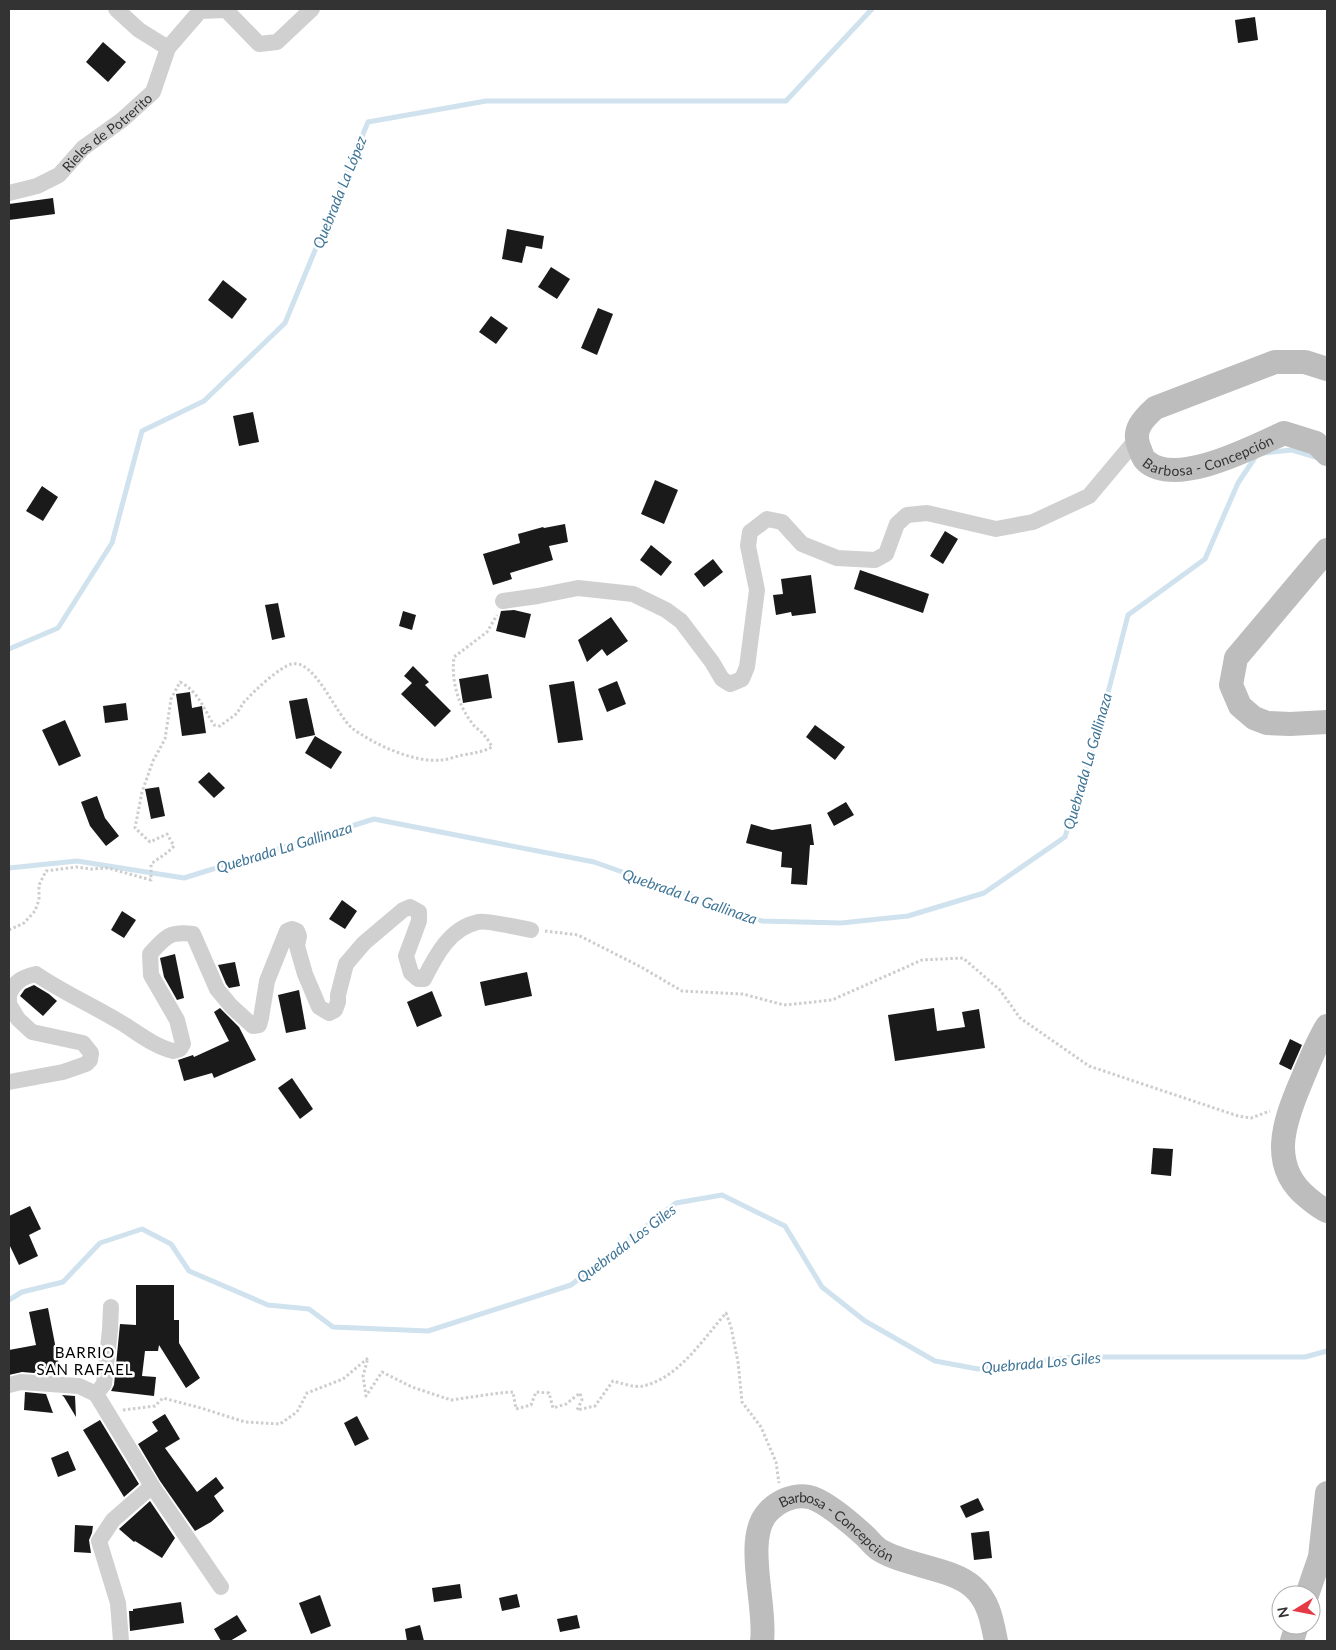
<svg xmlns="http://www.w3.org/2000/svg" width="1336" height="1650" font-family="Lato,sans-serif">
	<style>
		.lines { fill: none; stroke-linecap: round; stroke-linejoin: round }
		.stream { stroke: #cfe2ee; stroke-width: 5 }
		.building { fill: #1a1a1a }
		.path { stroke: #cdcdcd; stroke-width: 3; stroke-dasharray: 2.5 2.5; stroke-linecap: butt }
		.street { stroke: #d0d0d0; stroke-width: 16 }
		.secondary { stroke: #bdbdbd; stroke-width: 24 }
		.labels { text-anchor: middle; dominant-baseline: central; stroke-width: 5; stroke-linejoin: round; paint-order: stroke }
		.street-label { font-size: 14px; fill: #333; stroke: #fff }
		.water-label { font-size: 15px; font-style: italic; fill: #3f7597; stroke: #fff }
		.neighbourhood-label { font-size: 15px; letter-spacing: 1px; fill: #000; stroke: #fff }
	</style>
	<rect width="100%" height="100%" fill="#fff"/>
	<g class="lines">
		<g class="stream">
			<path d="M 1264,453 L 1292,450 L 1319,458"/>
			<path d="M 9,649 L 58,628 L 112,543 L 142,431 L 204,401 L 285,323 L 368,122 L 486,101 L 786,101 L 872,9"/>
			<path d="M 9,868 L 77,861 L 184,878 L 374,819 L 594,862 L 762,921 L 841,923 L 908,916 L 984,893 L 1065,837 L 1101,720 L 1128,615 L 1205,559 L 1238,483 L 1256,456"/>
			<path d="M 9,1300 L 22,1292 L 63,1282 L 100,1243 L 142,1229 L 171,1244 L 189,1271 L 268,1305 L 309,1309 L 333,1327 L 428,1331 L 571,1285 L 676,1203 L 722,1195 L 785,1226 L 822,1287 L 865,1321 L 935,1361 L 978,1369 L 1075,1357 L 1305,1357 L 1327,1351"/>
		</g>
	</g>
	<g class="building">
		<path d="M 1255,17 L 1258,40 L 1238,43 L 1235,20 Z"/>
		<path d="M 103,42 L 126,62 L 108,82 L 86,62 Z"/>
		<path d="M 53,198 L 55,214 L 9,220 L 9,204 Z"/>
		<path d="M 507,229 L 544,236 L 542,249 L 526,246 L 522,263 L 502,259 Z"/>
		<path d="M 551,267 L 570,279 L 557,299 L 538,287 Z"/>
		<path d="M 223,280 L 247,299 L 232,319 L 208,300 Z"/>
		<path d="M 598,308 L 613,314 L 597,355 L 581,348 Z"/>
		<path d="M 491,316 L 508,328 L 496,344 L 479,332 Z"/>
		<path d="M 253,412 L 259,442 L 239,446 L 233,416 Z"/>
		<path d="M 655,480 L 678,490 L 664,524 L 641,514 Z"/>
		<path d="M 42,486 L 58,497 L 43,521 L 26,511 Z"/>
		<path d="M 565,524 L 568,542 L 549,546 L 553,560 L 510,573 L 512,579 L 493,585 L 483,554 L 520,543 L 518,534 L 543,527 L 544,528 Z"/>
		<path d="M 945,531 L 958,539 L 943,564 L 930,556 Z"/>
		<path d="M 651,545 L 672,562 L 661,576 L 640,560 Z"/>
		<path d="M 713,559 L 723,572 L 704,587 L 694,574 Z"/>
		<path d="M 860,570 L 929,594 L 923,613 L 854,589 Z"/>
		<path d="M 811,575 L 816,613 L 792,616 L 791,612 L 776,615 L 773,595 L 783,594 L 781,579 Z"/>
		<path d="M 278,603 L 285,637 L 272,640 L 265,605 Z"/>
		<path d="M 514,610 L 531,614 L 525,638 L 496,631 L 501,611 Z"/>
		<path d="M 403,611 L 416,615 L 412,630 L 399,626 Z"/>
		<path d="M 611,617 L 628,641 L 607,656 L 602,649 L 587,662 L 578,640 Z"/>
		<path d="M 413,666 L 429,682 L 425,685 L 451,711 L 435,727 L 401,694 L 412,683 L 404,676 Z"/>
		<path d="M 488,674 L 492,698 L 463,703 L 459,679 Z"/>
		<path d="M 574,681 L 583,740 L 558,743 L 549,685 Z"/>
		<path d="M 617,681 L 626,704 L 607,712 L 598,689 Z"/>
		<path d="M 190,692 L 192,708 L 202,706 L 206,733 L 182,736 L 176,694 Z"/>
		<path d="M 307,698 L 315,735 L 296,739 L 289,701 Z"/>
		<path d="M 126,703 L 128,720 L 105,723 L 103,706 Z"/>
		<path d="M 65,720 L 81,756 L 59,766 L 42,730 Z"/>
		<path d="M 815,725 L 845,747 L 835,760 L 806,737 Z"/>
		<path d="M 315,736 L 342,752 L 331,769 L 305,753 Z"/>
		<path d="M 209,772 L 225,788 L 214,798 L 198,782 Z"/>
		<path d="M 159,787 L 165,816 L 151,819 L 145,789 Z"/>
		<path d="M 97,796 L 105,818 L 119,836 L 106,846 L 90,826 L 81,802 Z"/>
		<path d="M 846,802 L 854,815 L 834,826 L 827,813 Z"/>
		<path d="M 751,824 L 772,830 L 811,824 L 814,845 L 810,845 L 807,885 L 791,884 L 792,868 L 781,867 L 782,852 L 746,843 Z"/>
		<path d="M 342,900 L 357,911 L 345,929 L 329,919 Z"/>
		<path d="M 122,911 L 136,920 L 124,938 L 111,930 Z"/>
		<path d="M 175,954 L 184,998 L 177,1000 L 164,977 L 160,958 Z"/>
		<path d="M 235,962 L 240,986 L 229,988 L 226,984 L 218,965 Z"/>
		<path d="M 527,972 L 532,996 L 485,1006 L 480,982 Z"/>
		<path d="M 34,985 L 49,994 L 57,1001 L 43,1016 L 20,996 L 25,989 Z"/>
		<path d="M 299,990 L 306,1029 L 286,1033 L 278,995 Z"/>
		<path d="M 432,991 L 442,1016 L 417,1027 L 407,1002 Z"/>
		<path d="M 220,1008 L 239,1027 L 256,1060 L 214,1078 L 212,1073 L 184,1081 L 178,1060 L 193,1055 L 194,1057 L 229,1041 L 214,1012 Z"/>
		<path d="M 934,1008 L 937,1031 L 965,1027 L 962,1012 L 979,1009 L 985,1048 L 895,1061 L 888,1015 Z"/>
		<path d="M 1290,1039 L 1302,1045 L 1291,1070 L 1279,1064 Z"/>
		<path d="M 292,1078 L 313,1109 L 300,1119 L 278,1088 Z"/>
		<path d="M 1153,1148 L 1173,1149 L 1171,1176 L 1151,1174 Z"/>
		<path d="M 30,1206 L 41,1229 L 29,1235 L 38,1256 L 19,1265 L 9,1244 L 9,1216 Z"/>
		<path d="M 136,1285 L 174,1285 L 174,1320 L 179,1320 L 179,1343 L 200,1378 L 186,1388 L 159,1345 L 158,1351 L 145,1351 L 142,1376 L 156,1377 L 154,1396 L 111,1391 L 114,1385 L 120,1324 L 136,1325 Z"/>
		<path d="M 48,1308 L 61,1375 L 50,1374 L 49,1372 L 46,1374 L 22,1372 L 9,1375 L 9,1350 L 36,1345 L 29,1312 Z"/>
		<path d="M 25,1392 L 46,1394 L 53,1413 L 24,1410 Z"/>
		<path d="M 62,1395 L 75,1396 L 76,1417 L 64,1397 Z"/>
		<path d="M 165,1414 L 180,1439 L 165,1448 L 197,1492 L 216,1477 L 224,1488 L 214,1496 L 224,1511 L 211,1522 L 195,1531 L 160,1481 L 138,1444 L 158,1431 L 152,1422 Z"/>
		<path d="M 357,1416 L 369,1439 L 355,1446 L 344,1423 Z"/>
		<path d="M 100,1420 L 139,1484 L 124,1497 L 83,1430 Z"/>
		<path d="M 68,1451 L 76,1470 L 58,1477 L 51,1458 Z"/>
		<path d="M 978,1498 L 984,1510 L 966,1518 L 960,1506 Z"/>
		<path d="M 150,1501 L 175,1538 L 162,1558 L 135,1541 L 134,1542 L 119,1529 Z"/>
		<path d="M 75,1525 L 93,1526 L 92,1533 L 89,1540 L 91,1553 L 74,1552 Z"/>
		<path d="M 989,1531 L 992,1558 L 974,1560 L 971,1533 Z"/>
		<path d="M 460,1584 L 462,1598 L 434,1602 L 432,1588 Z"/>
		<path d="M 517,1594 L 520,1607 L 502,1611 L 499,1598 Z"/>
		<path d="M 320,1595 L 331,1626 L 311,1634 L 299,1603 Z"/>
		<path d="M 181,1602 L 184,1623 L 130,1631 L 129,1611 L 133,1611 L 133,1609 Z"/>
		<path d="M 237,1615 L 247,1631 L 230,1641 L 221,1641 L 214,1629 Z"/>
		<path d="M 577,1615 L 580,1628 L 560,1632 L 557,1619 Z"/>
		<path d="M 420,1625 L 424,1641 L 407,1641 L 405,1629 Z"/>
	</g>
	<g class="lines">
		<g class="path">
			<path d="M 9,930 L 24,923 L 35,911 L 39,900 L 39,885 L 46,871 L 76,867 L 91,869 L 108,868 L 151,880 L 151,864 C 160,857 167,854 174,846 L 167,834 L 150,842 L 135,828 L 142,792 L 153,761 L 165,739 L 171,699 L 180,682 C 199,692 203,708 214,725 L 220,726 C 225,722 231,718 236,714 C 240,710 242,703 247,699 C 255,690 281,666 292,664 C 315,659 336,715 352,728 C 373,744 414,763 441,760 C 448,760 456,756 463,755 C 474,753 483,752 492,747 C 490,743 487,738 483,734 C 480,730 475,728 472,723 C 458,705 451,680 454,657 L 487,632 L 497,615"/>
			<path d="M 545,931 L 578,935 L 641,967 L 682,991 L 743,994 L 784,1005 L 832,1000 L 922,960 L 963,958 L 1000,990 L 1020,1018 L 1089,1066 L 1238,1116 L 1251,1118 L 1270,1111"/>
			<path d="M 123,1410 L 155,1406 L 163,1398 L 201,1408 L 245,1422 L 280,1424 L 297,1412 L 307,1393 L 343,1379 L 368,1358 L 363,1376 L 366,1396 L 382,1372 L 412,1387 L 451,1400 L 499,1393 L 513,1392 L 516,1409 L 531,1405 L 536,1392 L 549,1393 L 553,1408 L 566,1404 L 580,1393 L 582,1400 L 577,1410 L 595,1406 L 613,1381 C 621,1383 634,1388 643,1386 C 679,1378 703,1339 726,1313 L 731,1327 L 738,1362 L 742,1402 L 761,1427 L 776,1462 L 779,1483"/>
		</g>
		<g class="street">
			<path d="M 116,9 L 139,30 L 168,48"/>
			<path id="s1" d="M 9,193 L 37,186 L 59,175 L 83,148 L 122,120 L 153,92 L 168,48 L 200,11 L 226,10 L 259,44 L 277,42 L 312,9"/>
			<path d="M 503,601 L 538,596 L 578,588 L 633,594 L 666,610 L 681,621 L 712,662 L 722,679 L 730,684 L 742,679 L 747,667 L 757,590 L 748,546 L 750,532 L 767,519 L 782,522 L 802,544 L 837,558 L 875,560 L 886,554 L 897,524 L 907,515 L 927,513 L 996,529 L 1033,522 L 1089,496 L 1136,440"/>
			<path d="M 9,995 C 14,982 22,977 36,974 C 62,992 92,1005 120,1022 C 137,1032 153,1046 173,1051 L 180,1049 L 183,1044 L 177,1020 L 151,975 L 150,954 C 165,937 169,931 193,934 L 217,989 L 231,1006 L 253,1026 L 259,1025 L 261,1018 L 267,981 L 287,931 L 292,929 L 297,931 L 299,936 L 297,946 L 305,974 L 319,1007 L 329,1013 L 335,1010 L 338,1002 L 338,995 L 346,964 L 364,943 L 403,910 L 410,907 L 419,912 L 419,921 L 406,956 L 411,973 L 418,979 L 424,979 C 436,955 450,928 478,922 C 485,920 521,928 531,930"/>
			<path d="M 9,999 L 9,1004 L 18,1019 L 32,1032 L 83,1043 L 91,1053 L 90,1060 L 86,1064 L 63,1072 L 9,1082"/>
			<path d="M 9,1385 L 21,1382 L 79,1386 L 96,1394"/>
			<path d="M 96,1394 L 152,1486 L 221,1587"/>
			<path d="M 96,1394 L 104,1384 L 110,1330 L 111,1307"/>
			<path d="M 121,1641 L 118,1603 L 99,1541 L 113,1520 L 152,1486"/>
		</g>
		<g class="secondary">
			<path id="s2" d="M 1327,369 L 1305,362 L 1275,362 L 1155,408 C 1143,419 1132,430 1139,447 C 1141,451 1142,458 1146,461 C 1176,488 1253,447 1284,433 L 1316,443 L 1327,454"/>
			<path d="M 1327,550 L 1236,658 L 1231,685 L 1240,706 L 1254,718 L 1267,723 L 1290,724 L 1327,722"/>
			<path d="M 1327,1026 C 1316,1044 1309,1063 1301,1082 C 1284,1122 1268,1166 1308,1198 C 1314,1203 1320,1208 1327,1211"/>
			<path d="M 1307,1595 L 1320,1557 L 1327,1493"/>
			<path id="s3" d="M 762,1641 C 767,1607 743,1538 768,1512 C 778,1501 794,1494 809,1497 C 824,1500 853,1525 865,1536 C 869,1540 873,1545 878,1549 C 904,1566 953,1568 973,1587 C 989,1601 992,1621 996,1641"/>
			<path d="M 1292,1641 L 1297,1625"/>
		</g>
	</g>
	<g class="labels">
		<g class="street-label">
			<text stroke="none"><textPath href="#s1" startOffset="118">Rieles de Potrerito</textPath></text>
			<text stroke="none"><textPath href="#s2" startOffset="309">Barbosa - Concepción</textPath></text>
			<text stroke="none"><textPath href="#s3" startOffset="214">Barbosa - Concepción</textPath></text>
		</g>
		<g class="water-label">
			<text transform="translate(339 192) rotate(-68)">Quebrada La López</text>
			<text transform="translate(1087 761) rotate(-74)">Quebrada La Gallinaza</text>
			<text transform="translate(284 847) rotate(-17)">Quebrada La Gallinaza</text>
			<text transform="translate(690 896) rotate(19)">Quebrada La Gallinaza</text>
			<text transform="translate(626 1243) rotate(-37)">Quebrada Los Giles</text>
			<text transform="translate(1041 1362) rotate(-5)">Quebrada Los Giles</text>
		</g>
		<g class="neighbourhood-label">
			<text x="85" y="1352">BARRIO<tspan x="85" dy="17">SAN RAFAEL</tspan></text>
		</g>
	</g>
	<rect width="1336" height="1650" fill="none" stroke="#333333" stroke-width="20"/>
	<g transform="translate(1296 1610) rotate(260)"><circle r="24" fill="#ffffff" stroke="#adadad"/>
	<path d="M0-4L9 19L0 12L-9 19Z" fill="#e63946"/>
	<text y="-8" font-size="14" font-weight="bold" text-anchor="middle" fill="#333333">N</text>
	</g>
</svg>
